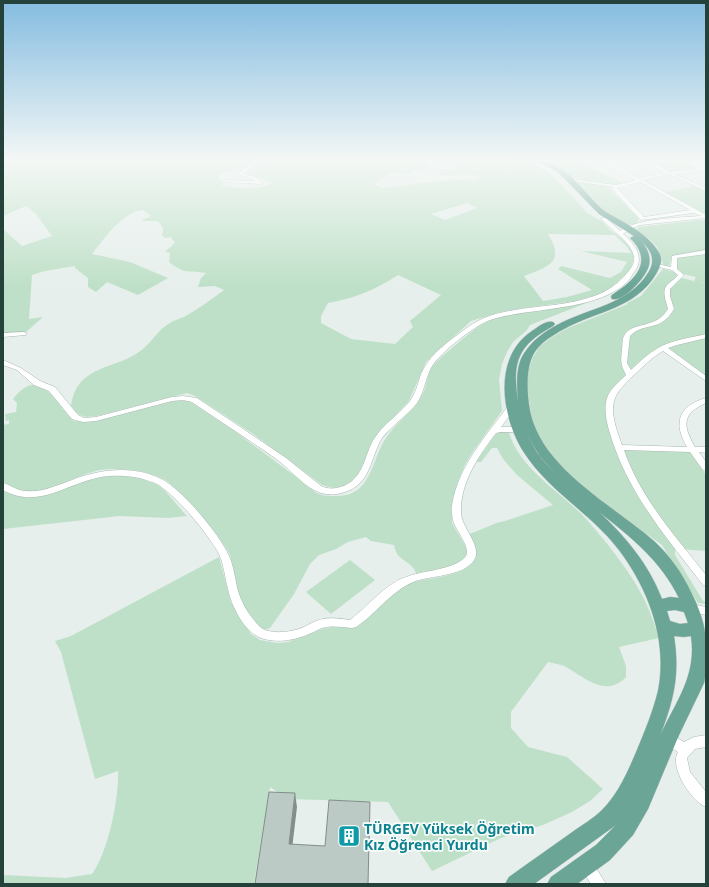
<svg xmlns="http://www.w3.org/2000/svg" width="709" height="887" font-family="'Noto Sans',sans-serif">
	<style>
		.green { fill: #bfe0c8; fill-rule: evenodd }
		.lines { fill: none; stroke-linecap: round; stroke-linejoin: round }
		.street-casing { stroke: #a8b8b2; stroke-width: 1 }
		.primary-casing { stroke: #c2cac8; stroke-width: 1 }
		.street { fill: #fff; fill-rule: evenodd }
		.primary { fill: #6aa596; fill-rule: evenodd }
		.shaded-wall { fill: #838d89 }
		.building { fill: #bbcac4; stroke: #838d89 }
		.labels { text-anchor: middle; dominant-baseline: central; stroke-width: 3.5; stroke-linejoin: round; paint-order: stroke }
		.near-culture-label { font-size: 14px; font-weight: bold; fill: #0d838f; stroke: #f7fbf9; text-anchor: start }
	</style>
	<rect width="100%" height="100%" fill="#e6efeb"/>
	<g class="green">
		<path d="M 3,161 L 201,161 L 207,164 L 211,161 L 255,161 L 243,169 L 219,174 L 218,177 L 220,180 L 225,182 L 221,185 C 236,189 259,190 273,183 L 246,173 L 258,161 L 425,161 L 428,168 L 425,168 L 425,171 L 411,171 L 410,174 L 392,173 L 373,184 L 383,188 L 440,181 L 479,179 L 478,175 L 441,175 L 439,169 L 456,170 L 455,161 L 529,161 L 546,170 L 562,185 L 587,213 L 603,222 L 610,230 L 626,241 L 633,251 L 634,257 L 631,269 L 609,290 L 594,296 L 575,301 L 504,311 L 471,321 L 426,362 L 409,401 L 392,419 L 360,474 L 348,485 L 333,488 L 322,485 L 253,434 L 195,396 L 187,393 L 101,415 C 88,418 80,418 71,408 C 75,365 114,370 139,352 C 151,344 157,330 170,323 C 174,320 179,319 184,317 C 198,309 211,300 224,290 L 215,286 L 198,287 L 201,278 L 206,273 C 188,270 185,275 169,262 L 170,253 L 165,252 C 168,248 171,248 175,242 L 170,237 L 165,238 L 162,235 C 164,229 163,226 158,221 L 141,221 L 151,216 L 143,210 C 123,211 104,239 92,254 L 130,262 L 168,278 L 138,295 L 107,282 L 96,292 L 88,287 L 88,278 L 75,268 L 75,266 L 45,271 L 32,275 L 29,319 L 43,317 L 24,334 L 3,335 L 3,229 L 22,246 L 52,236 L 36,214 L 26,206 L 3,216 ZM 467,203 L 477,208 L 445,220 L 431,214 ZM 548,234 L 615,235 L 627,247 L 631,253 L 581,251 L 627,262 L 621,272 L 610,278 L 561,266 L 558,269 L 592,290 L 567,297 L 543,301 L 524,276 C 547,267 566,263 548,234 ZM 398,275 L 441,295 L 410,321 L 413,327 L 395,344 L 351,339 L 321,323 L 321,316 L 328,303 C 355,298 375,290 398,275 Z"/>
		<path d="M 545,161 L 577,161 L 623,183 L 613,185 L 572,179 Z"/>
		<path d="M 650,161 L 684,161 L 699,169 L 670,172 Z"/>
		<path d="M 575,182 L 607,186 L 639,219 C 630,242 583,190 575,182 Z"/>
		<path d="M 695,186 L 706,191 L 706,214 L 665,192 Z"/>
		<path d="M 700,220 L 706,220 L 706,250 L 674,255 L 671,257 L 671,260 L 669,267 L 663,266 C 661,246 652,241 637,230 L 638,227 Z"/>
		<path d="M 706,253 L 706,283 L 701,282 L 706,284 L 706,379 L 663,348 L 630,375 L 610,404 L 619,447 L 688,449 L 706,475 L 706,551 L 680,549 L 675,543 L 675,555 L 703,601 L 706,602 L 706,604 L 698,603 L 662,545 L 600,501 L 560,466 L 538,436 L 532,421 L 527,383 L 529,369 L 533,357 L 540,346 L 552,337 L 568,328 L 628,304 L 627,303 L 641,296 L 663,269 L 675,272 L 678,277 L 694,281 L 696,277 L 683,274 L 676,269 L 677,258 Z"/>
		<path d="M 589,302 L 530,325 L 527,330 L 513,342 L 507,352 L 502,364 L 499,380 L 502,411 L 472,453 L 465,465 L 458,482 L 455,498 L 452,523 L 465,545 L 468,552 C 460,569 432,570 416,573 C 411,559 397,563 394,545 L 371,541 L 366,537 L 348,542 L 336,549 L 319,555 L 310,564 L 294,594 L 270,628 C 260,632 256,626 251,618 C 245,608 239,597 236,585 C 233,575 233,563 229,553 C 226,545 188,500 181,494 C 176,489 171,484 165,480 C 149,470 118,467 100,470 C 70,476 31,508 3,481 L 3,425 L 9,424 L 9,420 L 6,421 L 5,414 L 16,412 L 17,403 L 13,399 C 41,363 55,404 74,421 L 89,422 L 174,401 L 189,401 L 233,430 L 307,485 C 317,495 322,496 337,496 C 372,496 371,460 386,438 C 395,424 410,413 420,399 C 427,389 426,378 431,368 C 433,363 473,330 479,326 C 503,311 559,308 589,302 Z"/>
		<path d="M 499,432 L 509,433 C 522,472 562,492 588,521 C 608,544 633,575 646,603 C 651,614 655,626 659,638 L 619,647 L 626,666 L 626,677 C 606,699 583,676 564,666 C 559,664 553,663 548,662 L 511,712 L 511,728 L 528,747 L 567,757 L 603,789 L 590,801 L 572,812 L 543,825 L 501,838 L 432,871 L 388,802 L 288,799 L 270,787 L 254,884 L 3,884 L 3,875 L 65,878 L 92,874 C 108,852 119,799 118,771 L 95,779 L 61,652 L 55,641 L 71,636 L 219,557 L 231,602 L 251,634 L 260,640 L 277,643 L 289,642 L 295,638 L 322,629 L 332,627 L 353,627 L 360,624 C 374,611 389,592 407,584 C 424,577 478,578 476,551 C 476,545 471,539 469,534 C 480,531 495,522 505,521 L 553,505 L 517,475 L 503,459 L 497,448 L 492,448 L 481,462 L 476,462 L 495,435 Z"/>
		<path d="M 106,475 C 123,475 144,477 159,486 C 169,493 178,507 187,516 L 168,518 L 120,516 L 3,529 L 3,491 L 18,496 L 30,497 Z"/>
		<path d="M 350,560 L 375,580 L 331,614 L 306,592 Z"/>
	</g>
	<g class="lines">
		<g class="street-casing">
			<g id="street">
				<path d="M 253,161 L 258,161 L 243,174 L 256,177 L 261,182 L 261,184 L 225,182 L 225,180 L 227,180 L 255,181 L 252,179 L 238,174 Z"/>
				<path d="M 601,161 L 607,161 L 639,178 L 665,173 L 645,161 L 651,161 L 670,172 L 698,169 L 683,161 L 689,161 L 706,168 L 706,170 L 674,174 L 706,188 L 706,191 L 669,174 L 643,180 L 706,215 L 706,218 L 640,225 L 630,229 L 623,234 C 634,243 645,257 635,271 C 632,274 630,280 626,283 C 594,312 530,307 490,320 C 475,325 438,354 431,368 C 425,379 424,393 417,403 C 407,416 392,425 382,438 C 370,458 371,484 345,492 C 337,495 329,495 321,493 C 304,487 292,471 279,461 C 250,440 221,422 192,402 L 183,400 L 172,401 L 96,421 L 83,422 L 72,419 L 49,391 L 34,385 L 17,370 L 3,365 L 3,360 L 21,368 L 40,381 L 55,387 L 78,415 L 84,418 L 96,417 L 172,397 L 183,396 L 197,398 L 286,458 L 321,486 C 331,491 343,488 352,481 C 365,470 366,452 374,439 C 383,424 399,415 410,401 C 416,393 418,383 421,374 C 428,358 442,346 456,336 C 464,330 474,322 484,318 C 527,300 597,314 628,272 C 633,266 636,261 633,253 C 629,241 611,229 602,220 L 602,218 L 606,218 L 620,231 C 638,218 678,218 701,216 L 694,213 L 641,220 L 612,189 L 613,187 L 568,180 L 570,179 L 616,185 L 636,180 ZM 640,182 L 644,184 L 690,210 L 644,217 L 617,188 Z"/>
				<path d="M 706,250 L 706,254 L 677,258 L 677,269 L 684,275 L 670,289 L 670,296 L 674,309 C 660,333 645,321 630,336 L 627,363 L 631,370 C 639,362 648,354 658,348 C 672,340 690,338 706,334 L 706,338 L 677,345 L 668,348 L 706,376 L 706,381 L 663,351 C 652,357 643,367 634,375 C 629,380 623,385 619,391 C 607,407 616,428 622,445 L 687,447 C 673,423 678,406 706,398 L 706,403 C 681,414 683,426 695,447 L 706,447 L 706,453 L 699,452 L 706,462 L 706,471 L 703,470 L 690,452 L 624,450 C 640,497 675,536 706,575 L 706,586 L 703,585 C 667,538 631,497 612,440 C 608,427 603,412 607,398 C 610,389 619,382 626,375 C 620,363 621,362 622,348 C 623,344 622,339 624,336 C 631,321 656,330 668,309 C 666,301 661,291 668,284 C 671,281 675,279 678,275 L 672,270 L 654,266 L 657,264 L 671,267 L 672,256 Z"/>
				<path d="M 24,332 L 26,333 L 26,335 L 3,337 L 3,333 Z"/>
				<path d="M 509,405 L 515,405 L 516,407 L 501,427 L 518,427 L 522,429 C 516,434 504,431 496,433 C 479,455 460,483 461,512 C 461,528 483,546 474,560 C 463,577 430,575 413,582 C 390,592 376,614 356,627 L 352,628 C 343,627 331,625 322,628 C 318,629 315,632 311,633 C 297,640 279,643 264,639 C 245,634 232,607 228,589 C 225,578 224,565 219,554 C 209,535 174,492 155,483 C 139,476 118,474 101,477 C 67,483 38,510 3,490 L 3,483 C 11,485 17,491 26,491 C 41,493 58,485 72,480 C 101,469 133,465 161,479 C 182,489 220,535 229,556 C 234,567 235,579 238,591 C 241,601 247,612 254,620 C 257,624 260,628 265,630 C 276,634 293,632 304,627 C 310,624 316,620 323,619 C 332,617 342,619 350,620 C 370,605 385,583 409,576 C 423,571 457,569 466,556 C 471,548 457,531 454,523 C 452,517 451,511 452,505 C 459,465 486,436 509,405 Z"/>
				<path d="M 692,604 L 706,607 L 706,615 L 688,611 L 687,608 L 688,605 Z"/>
				<path d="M 668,733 L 684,742 L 694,737 L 706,735 L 706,747 L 695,749 L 687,758 L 690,772 L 706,792 L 706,807 C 691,801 669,767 678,752 L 664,743 L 662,739 L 664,735 Z"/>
				<path d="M 586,858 L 591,860 L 606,884 L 591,884 L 579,865 L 581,860 Z"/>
			</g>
		</g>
		<g class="primary-casing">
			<path id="primary" d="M 537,161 C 568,161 584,196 606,212 C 624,223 646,232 658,251 C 664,259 660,267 656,274 C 635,309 596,311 564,329 C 553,335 539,343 533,355 C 526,369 527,389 529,405 C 537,467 612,504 655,542 C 670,556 682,573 691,592 C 700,610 706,626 706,647 C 706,659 707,671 704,683 L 679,735 L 648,809 L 633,835 L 610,860 L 577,884 L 547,884 L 551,877 L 596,845 L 616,825 L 534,884 L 505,884 L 509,877 C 530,862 551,847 571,833 C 582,825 593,819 602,810 C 619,793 628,771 637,750 C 645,731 653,711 658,691 C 668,641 649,590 619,550 C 591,513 548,491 523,451 C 501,415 493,357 532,331 C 538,327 546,320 553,322 L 555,324 L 553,326 C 517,346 512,362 518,402 C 517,387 515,365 525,352 C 533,340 544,332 557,325 C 588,308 628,305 648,273 C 656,261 652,251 642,242 C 647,248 651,256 649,265 C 647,276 624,302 612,299 L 611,297 L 612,295 C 627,285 650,269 638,248 C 636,244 633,241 630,238 L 634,236 L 599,214 L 558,172 ZM 526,433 L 541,458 L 559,478 L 538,454 ZM 599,512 C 631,537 661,561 679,598 L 670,597 L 662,599 C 649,565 626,537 599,512 ZM 675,610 L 684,612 L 688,623 L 680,624 L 670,621 L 667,611 ZM 674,636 L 684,637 L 691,636 C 697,676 676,701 660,736 C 674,699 680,675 674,636 Z"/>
		</g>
		<use href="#street" class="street"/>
		<use href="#primary" class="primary"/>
	</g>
	<path class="shaded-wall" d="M 295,793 L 297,807 L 291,857 L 289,844 Z"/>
	<path class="building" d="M 269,792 L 295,793 L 289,844 L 325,846 L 329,800 L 370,802 L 368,884 L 255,884 Z"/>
	<linearGradient id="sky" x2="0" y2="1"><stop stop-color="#84bce0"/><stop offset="0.56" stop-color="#f4f8f6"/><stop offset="1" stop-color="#f4f8f6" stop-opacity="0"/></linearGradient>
	<rect width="709" height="286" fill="url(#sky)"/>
	<defs>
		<g id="building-square" transform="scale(1.15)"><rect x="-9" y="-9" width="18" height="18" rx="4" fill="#0f9aa8" stroke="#f7fbf9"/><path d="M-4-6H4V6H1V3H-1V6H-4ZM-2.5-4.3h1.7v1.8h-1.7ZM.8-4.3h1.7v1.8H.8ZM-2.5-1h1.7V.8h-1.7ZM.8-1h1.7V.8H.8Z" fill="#fff"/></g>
	</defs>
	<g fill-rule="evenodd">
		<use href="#building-square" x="349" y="836"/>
	</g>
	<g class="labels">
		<g class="near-culture-label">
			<text x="364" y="828">TÜRGEV Yüksek Öğretim<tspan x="364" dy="16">Kız Öğrenci Yurdu</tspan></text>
		</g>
	</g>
	<rect width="709" height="887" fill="none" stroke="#24423a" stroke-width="8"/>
</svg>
